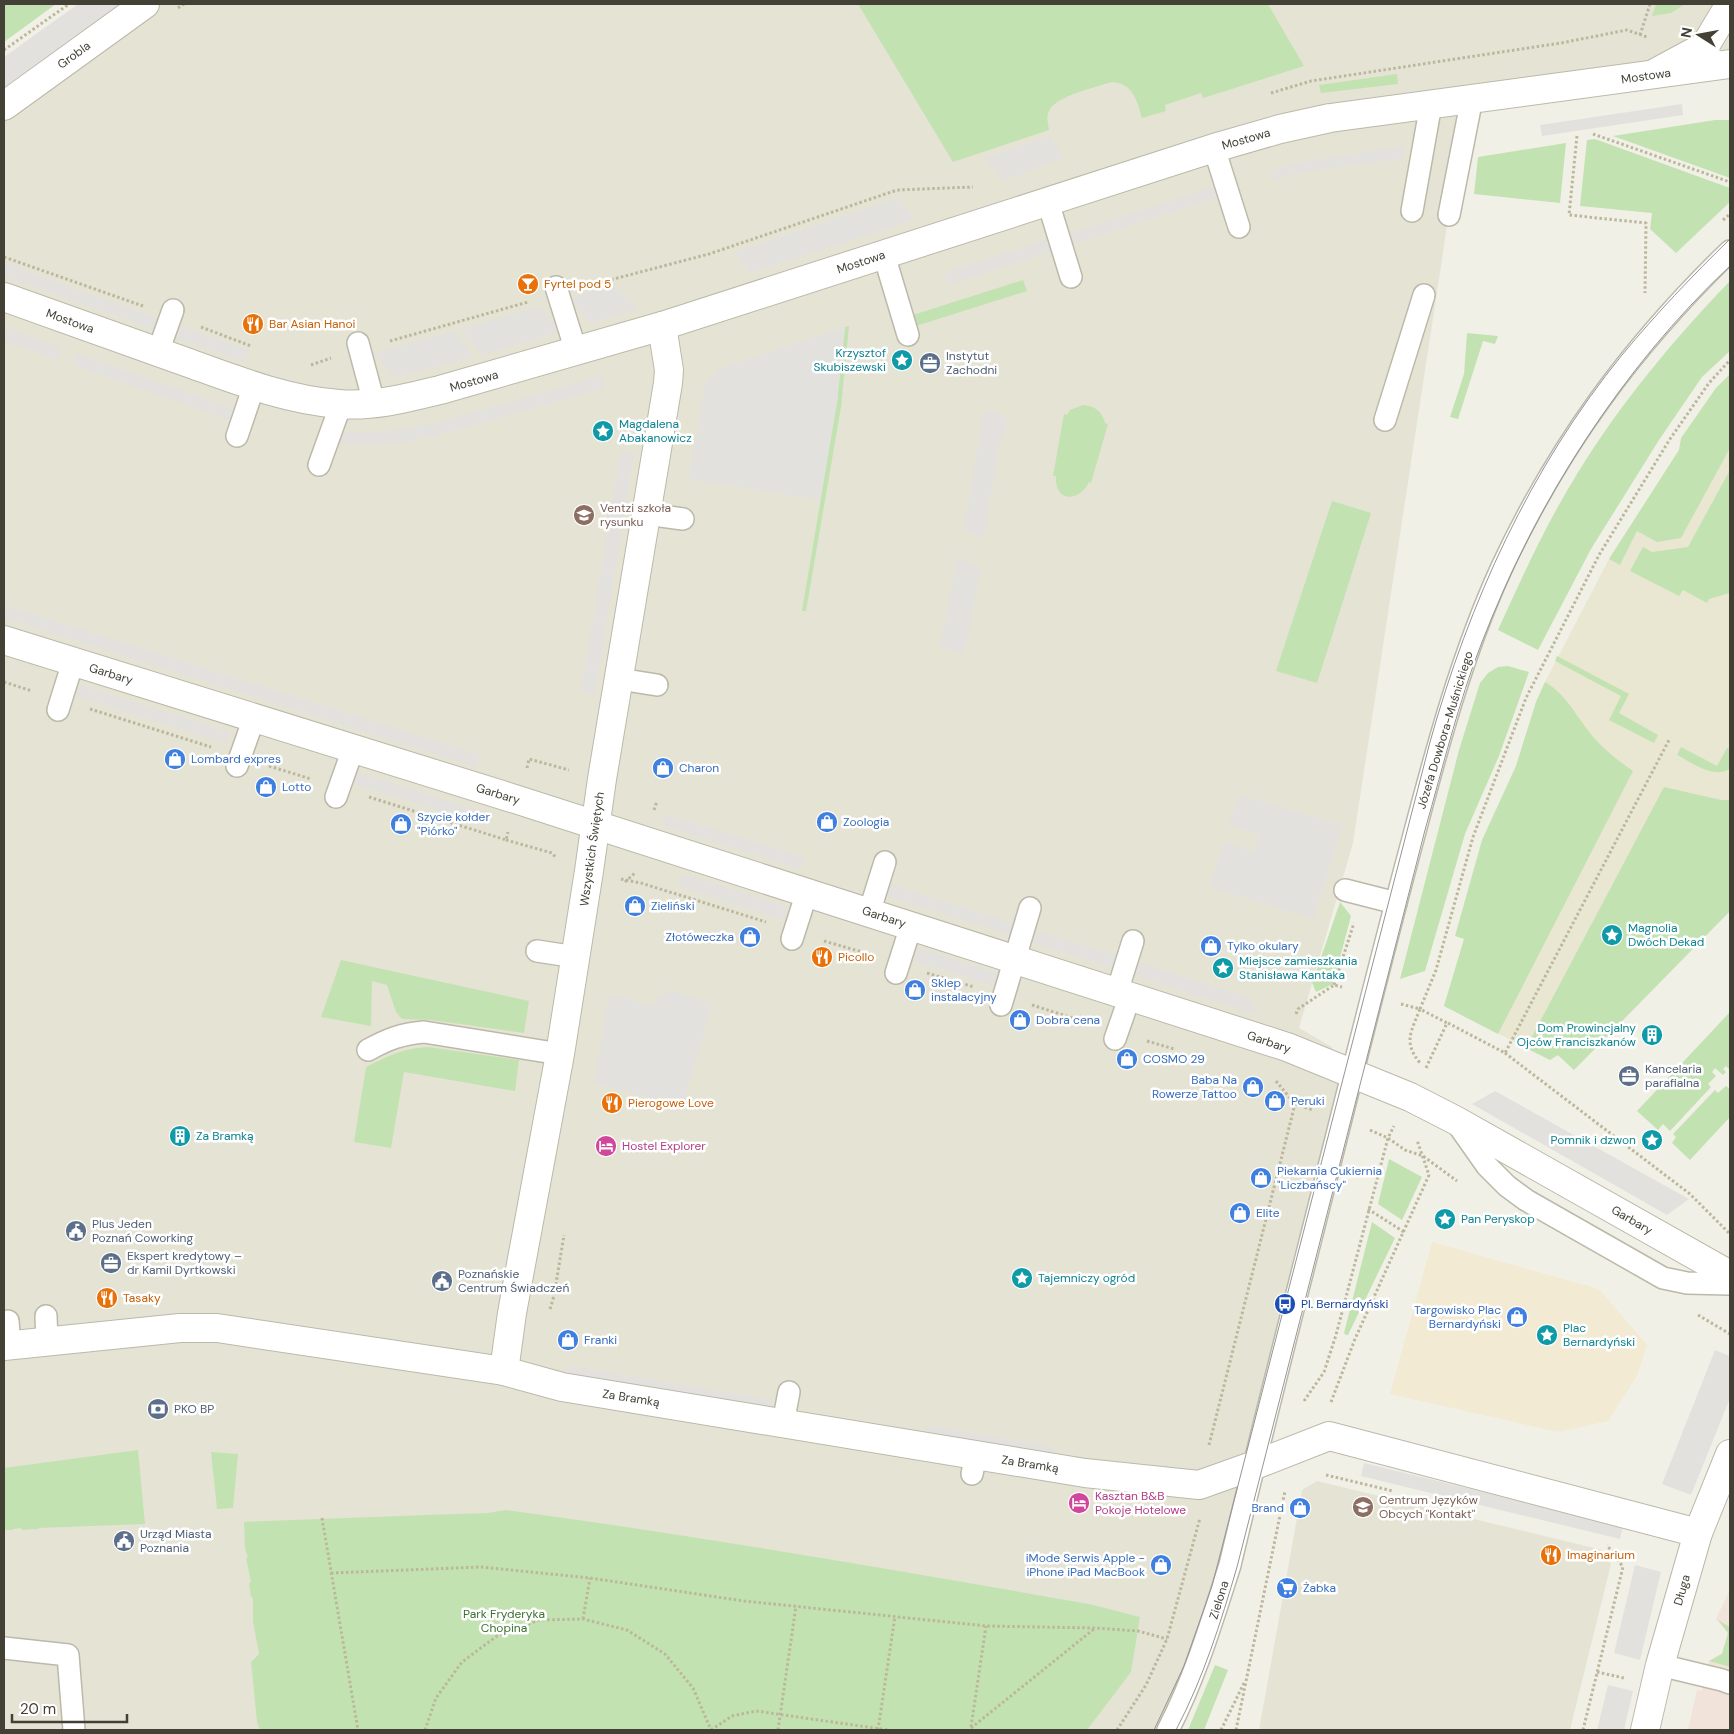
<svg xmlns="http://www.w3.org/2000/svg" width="1734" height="1734" font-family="'DM Sans',sans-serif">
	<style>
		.residential { fill: #e5e3d4 }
		.commercial { fill: #f2ead2 }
		.education { fill: #e9e7d1 }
		.medical { fill: #f1e2da }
		.green { fill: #c3e2b2 }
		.parking { fill: #e3e1de }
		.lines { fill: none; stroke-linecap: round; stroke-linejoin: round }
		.service-casing { stroke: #bcb9a9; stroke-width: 24 }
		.minor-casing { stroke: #bcb9a9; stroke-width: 30 }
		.tertiary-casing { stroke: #bcb9a9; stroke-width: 30 }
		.path { stroke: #bcb79c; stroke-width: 3; stroke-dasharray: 2.5 2.5; stroke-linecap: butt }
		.service { stroke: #fff; stroke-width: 21 }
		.minor { stroke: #fff; stroke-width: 28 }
		.tertiary { stroke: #fff; stroke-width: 28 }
		.tram { stroke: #959595; stroke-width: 1 }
		.labels { text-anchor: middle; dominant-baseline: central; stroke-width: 5; stroke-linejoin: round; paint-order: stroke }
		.street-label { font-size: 12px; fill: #434136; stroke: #fff }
		.food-label { font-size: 12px; fill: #c56008; stroke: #fff; text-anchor: start }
		.culture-label { font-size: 12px; fill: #0d838f; stroke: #fff; text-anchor: start }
		.service-label { font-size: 12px; fill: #4e5e75; stroke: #fff; text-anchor: start }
		.education-label { font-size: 12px; fill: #785e54; stroke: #fff; text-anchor: start }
		.shop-label { font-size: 12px; fill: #366cbe; stroke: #fff; text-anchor: start }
		.hotel-label { font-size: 12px; fill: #b23c85; stroke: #fff; text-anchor: start }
		.transit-label { font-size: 12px; fill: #164399; stroke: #fff; text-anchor: start }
		.park-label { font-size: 12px; fill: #3b6f2f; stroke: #fff }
	</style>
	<rect width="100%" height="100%" fill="#f1f0e6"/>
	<g class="residential">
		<path d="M 108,4 L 1730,4 L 1730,53 L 1467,95 L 1353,843 L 1299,1028 L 1332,1047 L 1341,1073 L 1206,1616 L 1158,1730 L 4,1730 L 4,69 Z"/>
		<path d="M 1317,1481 L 1602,1550 L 1611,1564 L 1570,1730 L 1259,1730 L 1302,1490 Z"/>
	</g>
	<path class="commercial" d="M 1432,1242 L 1599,1289 L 1647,1345 L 1637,1376 L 1608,1421 L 1558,1432 L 1390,1394 Z"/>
	<path class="education" d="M 1730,390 L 1730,911 L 1574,1070 L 1558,1055 L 1550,1060 L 1444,1006 L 1516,766 L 1536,702 L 1545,682 L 1609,559 L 1679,450 Z"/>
	<path class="medical" d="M 1730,1590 L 1730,1730 L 1688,1730 L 1697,1690 L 1702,1691 L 1709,1661 L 1722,1653 L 1728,1633 L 1716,1619 Z"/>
	<g class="green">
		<path d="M 4,4 L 56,4 L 4,42 Z"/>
		<path d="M 858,4 L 1268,4 L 1304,66 L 1203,98 L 1201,93 L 1165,105 L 1166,111 L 1142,118 C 1137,101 1133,83 1112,82 C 1097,87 1055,96 1049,111 C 1046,117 1048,123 1049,130 L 953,162 Z"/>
		<path d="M 1656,4 L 1685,4 L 1671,13 L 1652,16 Z"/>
		<path d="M 1397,74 L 1398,84 L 1321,93 L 1319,85 Z"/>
		<path d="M 1715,120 L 1730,120 L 1730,178 L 1613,136 Z"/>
		<path d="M 1595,139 L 1730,188 L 1730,202 L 1676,253 L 1650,229 L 1652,213 L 1580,206 L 1587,140 Z"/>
		<path d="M 1566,143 L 1560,203 L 1474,194 L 1478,157 Z"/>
		<path d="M 1023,280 L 1027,291 L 916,326 L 913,315 Z"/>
		<path d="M 1730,281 L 1730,351 L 1702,377 L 1659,440 L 1591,549 L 1538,650 L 1498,630 C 1522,577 1546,524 1577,474 C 1620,404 1673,340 1730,281 Z"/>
		<path d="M 849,326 L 841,407 L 806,611 L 802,611 L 837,402 L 845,327 Z"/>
		<path d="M 1467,333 L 1498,336 L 1495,344 L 1483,341 L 1458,419 L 1450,417 L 1464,374 Z"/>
		<path d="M 1730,374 L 1730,448 L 1681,538 L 1657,542 L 1637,531 L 1620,565 L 1609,559 L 1679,450 L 1681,438 L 1716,388 Z"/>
		<path d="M 1083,405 C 1095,406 1102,411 1105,423 L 1108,424 L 1091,483 L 1089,482 C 1078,504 1054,501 1056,476 L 1053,476 L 1064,414 L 1067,415 L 1070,410 Z"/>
		<path d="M 1730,470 L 1730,593 L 1709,599 L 1707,603 L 1683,590 L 1679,596 L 1630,571 L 1643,547 L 1652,552 L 1688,547 Z"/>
		<path d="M 1332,501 L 1371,513 L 1317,683 L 1276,671 Z"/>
		<path d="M 1557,656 L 1629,694 L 1619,713 L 1658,735 L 1654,743 L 1609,720 L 1621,696 L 1555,661 Z"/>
		<path d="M 1508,666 L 1529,672 L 1499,756 L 1465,834 L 1425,971 L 1400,979 L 1459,750 L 1480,683 L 1488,673 L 1498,667 Z"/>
		<path d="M 1545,682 C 1569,696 1578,721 1597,741 C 1608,753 1620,762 1633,771 L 1498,1034 L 1444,1006 L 1464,939 L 1455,936 L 1482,840 L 1516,766 L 1536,702 Z"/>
		<path d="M 1681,747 L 1717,766 L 1727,748 L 1730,749 L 1730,769 C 1712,779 1693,763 1677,755 Z"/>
		<path d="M 1664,787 L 1721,800 L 1730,800 L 1730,911 L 1574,1070 L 1558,1055 L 1550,1060 L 1526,1048 Z"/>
		<path d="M 1340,902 L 1351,916 L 1333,984 L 1316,992 L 1311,980 L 1314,978 Z"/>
		<path d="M 341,960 L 529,1001 L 524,1033 L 431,1020 L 402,1019 L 396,1012 L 387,985 L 372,981 L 371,1026 L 321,1017 Z"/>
		<path d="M 1730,1012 L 1730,1070 L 1726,1066 L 1723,1069 L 1726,1072 L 1723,1075 L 1715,1068 L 1712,1072 L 1716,1076 L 1708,1084 L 1711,1087 L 1670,1131 L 1663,1124 L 1658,1130 L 1637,1111 Z"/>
		<path d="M 428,1047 L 519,1060 L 515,1091 L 404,1072 L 391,1148 L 354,1142 L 366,1067 C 388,1056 404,1048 428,1047 Z"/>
		<path d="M 1726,1086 L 1730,1089 L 1730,1117 L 1690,1160 L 1672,1143 L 1676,1137 L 1673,1134 L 1715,1090 L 1718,1093 Z"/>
		<path d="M 1389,1159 L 1422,1177 L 1402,1220 L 1378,1204 Z"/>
		<path d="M 1372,1222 L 1395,1238 L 1348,1335 L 1346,1335 L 1344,1333 Z"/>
		<path d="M 138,1450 L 145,1524 L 39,1528 L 38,1529 L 22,1530 L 21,1528 L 13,1529 L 12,1530 L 4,1530 L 4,1468 Z"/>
		<path d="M 211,1452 L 238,1454 L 233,1508 L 217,1509 Z"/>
		<path d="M 506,1510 C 701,1536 895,1570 1089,1604 L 1140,1617 L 1131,1672 L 1087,1730 L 260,1730 L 257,1722 L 251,1662 L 259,1654 L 253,1621 L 253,1598 L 251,1597 L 249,1583 L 251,1582 L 246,1558 L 248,1557 L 245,1548 L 244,1522 L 426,1515 L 488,1513 Z"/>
		<path d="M 1718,1620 L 1730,1627 L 1730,1667 L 1709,1661 L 1722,1654 L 1728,1633 Z"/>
		<path d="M 1215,1665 L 1228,1670 L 1204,1730 L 1188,1730 Z"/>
	</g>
	<g class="parking">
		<path d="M 78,4 L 127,4 L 4,91 L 4,57 Z"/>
		<path d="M 1682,104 L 1683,115 L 1542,136 L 1540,125 Z"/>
		<path d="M 1049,136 L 1065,158 L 1002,181 L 985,158 Z"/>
		<path d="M 1403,146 L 1404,158 L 1303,172 L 1273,180 L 1271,170 L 1301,162 Z"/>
		<path d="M 1219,185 L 1223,196 L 1073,244 L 1070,233 Z"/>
		<path d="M 898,198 L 914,220 L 750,273 L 735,252 Z"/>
		<path d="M 1049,239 L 1052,251 L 948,285 L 944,273 Z"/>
		<path d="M 4,263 L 162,320 L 159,331 L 4,277 Z"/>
		<path d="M 615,285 L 637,309 L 591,323 L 570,298 Z"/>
		<path d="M 540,306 L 562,331 L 482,355 L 461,329 Z"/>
		<path d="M 178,325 L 249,350 L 244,362 L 173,337 Z"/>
		<path d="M 4,327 L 62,348 L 57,360 L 4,341 Z"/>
		<path d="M 845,327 L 837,402 L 820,500 L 688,479 L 705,384 L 720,368 Z"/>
		<path d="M 455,331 L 474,357 L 394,378 L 375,353 Z"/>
		<path d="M 76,353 L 236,410 L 232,421 L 72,365 Z"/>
		<path d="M 601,376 L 605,388 L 439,435 L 407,442 L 379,445 L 336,444 L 341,432 L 379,432 L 405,429 L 436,423 Z"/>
		<path d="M 984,410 L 1008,417 L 1004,436 L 1001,437 L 983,539 L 964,529 Z"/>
		<path d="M 621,450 L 634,452 L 595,694 L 581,692 Z"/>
		<path d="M 958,556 L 981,568 L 964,654 L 940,647 Z"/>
		<path d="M 4,605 L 481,755 L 476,767 L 4,618 Z"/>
		<path d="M 80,685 L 230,732 L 227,744 L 76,696 Z"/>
		<path d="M 355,772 L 483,812 L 479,824 L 352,783 Z"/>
		<path d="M 1238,795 L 1343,825 L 1313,919 L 1210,887 L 1223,842 L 1254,852 L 1259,835 L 1229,825 Z"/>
		<path d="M 666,814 L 804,857 L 800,869 L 662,825 Z"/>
		<path d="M 682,873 L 788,907 L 784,920 L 678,886 Z"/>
		<path d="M 889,884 L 1018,925 L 1014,936 L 886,896 Z"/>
		<path d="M 1034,930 L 1121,957 L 1117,970 L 1031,942 Z"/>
		<path d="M 916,947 L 997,973 L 993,986 L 912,960 Z"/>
		<path d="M 1136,962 L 1248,997 L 1255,1008 L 1264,1017 L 1132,975 Z"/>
		<path d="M 666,989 L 712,1003 L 682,1108 L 661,1104 L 649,1098 L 594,1083 L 608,999 L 613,994 L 654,1006 L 658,995 L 664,997 Z"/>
		<path d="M 1495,1091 L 1689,1199 L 1667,1215 L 1472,1104 Z"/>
		<path d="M 1715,1350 L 1730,1356 L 1730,1398 L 1691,1495 L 1662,1484 Z"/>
		<path d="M 565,1365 L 773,1400 L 771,1411 L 563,1377 Z"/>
		<path d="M 926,1425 L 1055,1447 L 1053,1459 L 924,1436 Z"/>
		<path d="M 1364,1463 L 1623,1526 L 1620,1539 L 1361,1476 Z"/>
		<path d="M 1635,1565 L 1661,1572 L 1640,1660 L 1614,1653 Z"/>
		<path d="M 1608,1685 L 1633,1691 L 1624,1730 L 1597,1730 Z"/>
	</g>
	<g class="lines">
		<g class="service-casing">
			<g id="service">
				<path d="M 1214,148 L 1239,227"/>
				<path d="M 1048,202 L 1071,277"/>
				<path d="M 1412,211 L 1431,104"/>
				<path d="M 1449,215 L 1472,98"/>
				<path d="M 884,255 L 908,335"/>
				<path d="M 556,287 L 576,351"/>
				<path d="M 358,343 L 374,403"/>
				<path d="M 158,352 L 173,310"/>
				<path d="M 1385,420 L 1424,295"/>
				<path d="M 237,436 L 254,386"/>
				<path d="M 319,465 L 341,404"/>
				<path d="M 646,514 L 683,519"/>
				<path d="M 619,679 L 657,685"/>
				<path d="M 58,710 L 73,662"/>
				<path d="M 237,766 L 254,718"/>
				<path d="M 336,797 L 353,749"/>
				<path d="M 1345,890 L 1396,903"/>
				<path d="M 869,913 L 885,862"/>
				<path d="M 792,939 L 807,892"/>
				<path d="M 537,951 L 576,957"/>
				<path d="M 896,973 L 911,926"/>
				<path d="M 1117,992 L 1133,941"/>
				<path d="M 1001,1005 L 1030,908"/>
				<path d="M 1115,1039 L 1130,996"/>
				<path d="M 368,1050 C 388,1039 401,1034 424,1032 L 560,1054"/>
				<path d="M 1456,1122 L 1487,1166 L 1507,1186 L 1526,1200 L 1663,1278 L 1687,1283 L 1730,1284"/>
				<path d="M 46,1316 L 47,1342"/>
				<path d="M 8,1321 L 10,1346"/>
				<path d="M 783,1423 L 789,1392"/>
				<path d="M 972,1474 L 976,1455"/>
				<path d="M 4,1648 L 68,1655 L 74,1730"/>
				<path d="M 1660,1665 L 1722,1680 L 1730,1683"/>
				<path d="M 1168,1730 C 1195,1678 1212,1621 1230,1565 C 1269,1400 1312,1236 1353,1071 C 1373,992 1393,913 1414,835 C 1438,744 1462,655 1501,569 C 1558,446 1633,345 1730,251"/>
			</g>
		</g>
		<g class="minor-casing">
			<g id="minor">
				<path d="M 1655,73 L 1705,46 L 1730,4"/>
				<path d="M 4,106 L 145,4"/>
				<path d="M 4,1346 L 180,1328 L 217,1328 L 504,1371 L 562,1387 L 1085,1473 L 1199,1485 L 1255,1465 L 1329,1436 L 1698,1533"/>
				<path d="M 504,1371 L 512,1313 L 560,1054 L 589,871 L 602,779 L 668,383 L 669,370 L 662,326"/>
				<path d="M 1645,1730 L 1660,1665 L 1698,1533 L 1730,1454"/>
			</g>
		</g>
		<g class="tertiary-casing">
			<g id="tertiary">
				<path d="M 4,297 C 65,319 125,340 186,362 C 236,380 286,400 339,404 C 373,407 407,398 440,390 L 662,326 L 1214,148 L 1280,129 L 1330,118 L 1730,64"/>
				<path d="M 4,640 L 518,800 L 1287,1047 L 1410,1097 L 1455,1120 L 1730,1275"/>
			</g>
		</g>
		<g class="path">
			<path d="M 178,8 L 184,4"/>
			<path d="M 1640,35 L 1650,4"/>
			<path d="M 4,50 L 69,4"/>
			<path d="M 1271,93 L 1311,81 L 1561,43 L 1627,30 L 1647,37"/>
			<path d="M 1593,134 L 1730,182"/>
			<path d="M 1577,136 L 1569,215 L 1646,223 L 1645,293"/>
			<path d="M 1723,220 L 1730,214"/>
			<path d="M 4,257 L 143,306"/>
			<path d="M 587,286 L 709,254 L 897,190 L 973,187"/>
			<path d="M 201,327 L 251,346"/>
			<path d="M 390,341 L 528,302"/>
			<path d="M 311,365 L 331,358"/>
			<path d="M 4,682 L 32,691"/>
			<path d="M 90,709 L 211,747"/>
			<path d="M 269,766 L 311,779"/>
			<path d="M 527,768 L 529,759 L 569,770"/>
			<path d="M 369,797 L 506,840 L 508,832"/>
			<path d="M 654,810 L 657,801"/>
			<path d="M 506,840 L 552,853 L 556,858"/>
			<path d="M 621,879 L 641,883 L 766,922"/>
			<path d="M 625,882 L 635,873"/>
			<path d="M 824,941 L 869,954"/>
			<path d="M 927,973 L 974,987"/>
			<path d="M 1334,985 L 1354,923"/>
			<path d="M 1401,1004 L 1420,1009 C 1411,1032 1403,1042 1420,1063"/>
			<path d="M 1032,1005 L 1088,1023"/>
			<path d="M 1296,1014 L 1298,1009 L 1334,985 L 1342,987"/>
			<path d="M 1448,1023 L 1505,1053 L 1669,740"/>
			<path d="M 1147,1041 L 1174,1049"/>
			<path d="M 1505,1053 L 1690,1194 L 1730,1234"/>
			<path d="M 1426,1068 L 1447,1023 L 1420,1009 L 1436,970 L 1473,837 L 1526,698 L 1599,555 L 1670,439 L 1709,383 L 1730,360"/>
			<path d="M 1276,1081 L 1295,1104 L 1313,1110"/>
			<path d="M 1370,1130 L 1388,1138 L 1405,1150 L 1423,1156 L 1457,1181"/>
			<path d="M 1368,1209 L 1404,1232"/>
			<path d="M 550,1309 L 554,1296 L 564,1235"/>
			<path d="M 1698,1315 L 1730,1334"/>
			<path d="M 1304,1401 L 1324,1372 L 1336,1335 L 1388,1138 L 1394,1126"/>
			<path d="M 1331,1402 L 1355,1339 L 1429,1175 L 1417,1140"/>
			<path d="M 1209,1445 L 1295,1104"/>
			<path d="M 1326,1475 L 1393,1491"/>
			<path d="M 322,1518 L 358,1730"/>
			<path d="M 331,1573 L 481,1567 L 590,1578 L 744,1601 L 986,1626 L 1095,1628 L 1138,1631 L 1167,1639"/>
			<path d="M 583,1619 L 590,1578"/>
			<path d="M 1597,1672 L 1624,1678"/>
			<path d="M 971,1727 L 986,1626"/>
			<path d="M 971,1728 L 1094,1629"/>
			<path d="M 425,1730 L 436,1698 L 462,1662 L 497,1636 L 539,1620 L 583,1619 L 627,1630 L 665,1654 L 693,1688 L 711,1730"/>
			<path d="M 711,1730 L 732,1716 L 756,1711 L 888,1730"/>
			<path d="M 778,1730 L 796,1606"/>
			<path d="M 878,1730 L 895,1616"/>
			<path d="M 1117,1730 L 1146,1685 L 1167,1639 L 1200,1518"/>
			<path d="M 1221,1730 L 1244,1683"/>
			<path d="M 1236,1730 L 1285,1491"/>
			<path d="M 1583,1730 L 1623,1567 L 1607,1545"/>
		</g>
		<use href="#service" class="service"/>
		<use href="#minor" class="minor"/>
		<use href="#tertiary" class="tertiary"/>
		<g class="tram">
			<path d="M 1154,1730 L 1184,1666 L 1212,1586 L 1430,742 C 1469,603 1530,468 1622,355 C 1656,314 1692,276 1730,239"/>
			<path d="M 1176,1730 C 1203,1679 1221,1622 1237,1567 L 1425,830 C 1443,767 1458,703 1482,642 C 1536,503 1621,368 1730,266"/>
		</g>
	</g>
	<defs>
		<g id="bar-disc" transform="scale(1.125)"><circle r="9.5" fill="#e8710a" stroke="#fff"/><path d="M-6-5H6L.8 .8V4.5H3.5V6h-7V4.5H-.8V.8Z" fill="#fff"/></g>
		<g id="restaurant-disc" transform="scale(1.125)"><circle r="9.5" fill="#e8710a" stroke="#fff"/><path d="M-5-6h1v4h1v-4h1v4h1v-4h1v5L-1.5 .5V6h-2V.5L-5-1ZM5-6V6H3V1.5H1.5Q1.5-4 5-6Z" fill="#fff"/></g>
		<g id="sight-disc" transform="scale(1.125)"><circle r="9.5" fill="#0f9aa8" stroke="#fff"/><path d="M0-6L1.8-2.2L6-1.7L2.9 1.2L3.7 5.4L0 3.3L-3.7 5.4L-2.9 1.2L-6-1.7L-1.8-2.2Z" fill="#fff"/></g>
		<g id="office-disc" transform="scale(1.125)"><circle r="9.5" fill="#5c6f8a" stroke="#fff"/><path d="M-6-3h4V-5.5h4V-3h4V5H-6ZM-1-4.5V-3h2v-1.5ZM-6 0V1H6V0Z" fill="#fff"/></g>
		<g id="school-disc" transform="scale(1.125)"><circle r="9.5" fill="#8d6e63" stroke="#fff"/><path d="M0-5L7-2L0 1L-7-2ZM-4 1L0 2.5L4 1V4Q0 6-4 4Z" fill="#fff"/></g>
		<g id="shop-disc" transform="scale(1.125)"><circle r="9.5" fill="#3f7fe0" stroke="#fff"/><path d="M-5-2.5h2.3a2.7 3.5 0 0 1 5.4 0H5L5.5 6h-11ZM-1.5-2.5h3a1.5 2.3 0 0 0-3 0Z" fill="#fff"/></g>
		<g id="building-disc" transform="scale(1.125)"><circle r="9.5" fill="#0f9aa8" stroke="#fff"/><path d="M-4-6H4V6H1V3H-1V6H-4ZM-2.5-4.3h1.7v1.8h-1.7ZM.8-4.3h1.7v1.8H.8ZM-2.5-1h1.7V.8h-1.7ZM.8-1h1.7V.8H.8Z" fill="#fff"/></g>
		<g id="hotel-disc" transform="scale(1.125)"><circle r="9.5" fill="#d1479c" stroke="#fff"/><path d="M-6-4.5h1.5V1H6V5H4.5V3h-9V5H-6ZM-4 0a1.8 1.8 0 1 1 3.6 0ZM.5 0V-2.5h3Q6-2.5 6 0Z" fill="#fff"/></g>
		<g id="civic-disc" transform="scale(1.125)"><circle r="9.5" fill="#5c6f8a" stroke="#fff"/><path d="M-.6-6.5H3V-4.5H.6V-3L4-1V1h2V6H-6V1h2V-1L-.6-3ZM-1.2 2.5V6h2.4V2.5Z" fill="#fff"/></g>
		<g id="bus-disc" transform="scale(1.125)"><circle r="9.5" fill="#1a4fb4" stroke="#fff"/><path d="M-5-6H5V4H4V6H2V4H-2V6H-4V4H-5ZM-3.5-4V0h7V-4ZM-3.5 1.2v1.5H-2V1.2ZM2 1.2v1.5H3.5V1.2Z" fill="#fff"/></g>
		<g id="bank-disc" transform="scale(1.125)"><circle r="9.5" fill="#5c6f8a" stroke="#fff"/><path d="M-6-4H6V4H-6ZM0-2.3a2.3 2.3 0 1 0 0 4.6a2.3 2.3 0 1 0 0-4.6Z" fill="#fff"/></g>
		<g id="supermarket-disc" transform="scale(1.125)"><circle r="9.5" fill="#3f7fe0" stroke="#fff"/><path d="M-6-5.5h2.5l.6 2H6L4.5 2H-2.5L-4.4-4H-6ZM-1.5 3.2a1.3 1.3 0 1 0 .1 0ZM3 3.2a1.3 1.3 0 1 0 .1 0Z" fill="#fff"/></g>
	</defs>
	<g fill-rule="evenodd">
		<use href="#bar-disc" x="528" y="284"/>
		<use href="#restaurant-disc" x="253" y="324"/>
		<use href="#sight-disc" x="902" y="360"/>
		<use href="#office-disc" x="930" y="363"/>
		<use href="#sight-disc" x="603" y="431"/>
		<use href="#school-disc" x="584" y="515"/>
		<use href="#shop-disc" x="175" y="759"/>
		<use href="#shop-disc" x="663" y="768"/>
		<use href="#shop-disc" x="266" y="787"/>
		<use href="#shop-disc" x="827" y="822"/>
		<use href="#shop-disc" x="401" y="824"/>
		<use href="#shop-disc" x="635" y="906"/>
		<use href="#sight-disc" x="1612" y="935"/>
		<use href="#shop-disc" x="750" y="937"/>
		<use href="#shop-disc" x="1211" y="946"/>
		<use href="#restaurant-disc" x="822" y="957"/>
		<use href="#sight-disc" x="1223" y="968"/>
		<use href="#shop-disc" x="915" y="990"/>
		<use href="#shop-disc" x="1020" y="1020"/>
		<use href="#building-disc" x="1652" y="1035"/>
		<use href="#shop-disc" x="1127" y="1059"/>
		<use href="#office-disc" x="1629" y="1076"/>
		<use href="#shop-disc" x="1253" y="1087"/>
		<use href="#shop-disc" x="1275" y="1101"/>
		<use href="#restaurant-disc" x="612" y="1103"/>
		<use href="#building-disc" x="180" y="1136"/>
		<use href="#sight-disc" x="1652" y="1140"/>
		<use href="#hotel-disc" x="606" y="1146"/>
		<use href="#shop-disc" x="1261" y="1178"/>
		<use href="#shop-disc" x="1240" y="1213"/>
		<use href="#sight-disc" x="1445" y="1219"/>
		<use href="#civic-disc" x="76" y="1231"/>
		<use href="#office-disc" x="111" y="1263"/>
		<use href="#sight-disc" x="1022" y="1278"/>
		<use href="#civic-disc" x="442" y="1281"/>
		<use href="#restaurant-disc" x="107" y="1298"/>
		<use href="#bus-disc" x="1285" y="1304"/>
		<use href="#shop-disc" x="1517" y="1317"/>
		<use href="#sight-disc" x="1547" y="1335"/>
		<use href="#shop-disc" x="568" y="1340"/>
		<use href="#bank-disc" x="158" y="1409"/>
		<use href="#hotel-disc" x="1079" y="1503"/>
		<use href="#school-disc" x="1363" y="1507"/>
		<use href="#shop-disc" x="1300" y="1508"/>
		<use href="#civic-disc" x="124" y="1541"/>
		<use href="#restaurant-disc" x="1551" y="1555"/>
		<use href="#shop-disc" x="1161" y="1565"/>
		<use href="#supermarket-disc" x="1287" y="1588"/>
	</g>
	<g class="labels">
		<g class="street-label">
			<text transform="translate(74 55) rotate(-36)">Grobla</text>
			<text transform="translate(1646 76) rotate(-8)">Mostowa</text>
			<text transform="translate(1246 139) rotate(-16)">Mostowa</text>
			<text transform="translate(861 262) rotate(-18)">Mostowa</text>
			<text transform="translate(70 321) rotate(20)">Mostowa</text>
			<text transform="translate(474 381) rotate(-16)">Mostowa</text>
			<text transform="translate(111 674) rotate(17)">Garbary</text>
			<text transform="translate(1445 730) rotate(-73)">Józefa Dowbora-Muśnickiego</text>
			<text transform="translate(498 794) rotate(17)">Garbary</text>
			<text transform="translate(592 849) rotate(-82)">Wszystkich Świętych</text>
			<text transform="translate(884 917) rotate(18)">Garbary</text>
			<text transform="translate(1269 1042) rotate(19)">Garbary</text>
			<text transform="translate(1632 1220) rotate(30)">Garbary</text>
			<text transform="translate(631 1398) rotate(9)">Za Bramką</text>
			<text transform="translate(1030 1464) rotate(9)">Za Bramką</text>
			<text transform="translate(1682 1590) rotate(-74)">Długa</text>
			<text transform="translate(1219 1600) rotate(-73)">Zielona</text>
		</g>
		<g class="food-label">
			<text x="544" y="284">Fyrtel pod 5</text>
			<text x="269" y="324">Bar Asian Hanoi</text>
			<text x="838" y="957">Picollo</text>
			<text x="628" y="1103">Pierogowe Love</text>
			<text x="123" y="1298">Tasaky</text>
			<text x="1567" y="1555">Imaginarium</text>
		</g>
		<g class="culture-label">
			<text x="886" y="353" text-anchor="end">Krzysztof<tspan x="886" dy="14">Skubiszewski</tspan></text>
			<text x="619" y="424">Magdalena<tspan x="619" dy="14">Abakanowicz</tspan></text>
			<text x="1628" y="928">Magnolia<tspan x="1628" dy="14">Dwóch Dekad</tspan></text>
			<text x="1239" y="961">Miejsce zamieszkania<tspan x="1239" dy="14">Stanisława Kantaka</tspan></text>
			<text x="1636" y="1028" text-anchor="end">Dom Prowincjalny<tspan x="1636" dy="14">Ojców Franciszkanów</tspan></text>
			<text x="196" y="1136">Za Bramką</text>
			<text x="1636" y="1140" text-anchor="end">Pomnik i dzwon</text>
			<text x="1461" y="1219">Pan Peryskop</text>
			<text x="1038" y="1278">Tajemniczy ogród</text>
			<text x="1563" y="1328">Plac<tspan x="1563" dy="14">Bernardyński</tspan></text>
		</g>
		<g class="service-label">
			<text x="946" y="356">Instytut<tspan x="946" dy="14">Zachodni</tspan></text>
			<text x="1645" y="1069">Kancelaria<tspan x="1645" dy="14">parafialna</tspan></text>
			<text x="92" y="1224">Plus Jeden<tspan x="92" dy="14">Poznań Coworking</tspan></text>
			<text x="127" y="1256">Ekspert kredytowy –<tspan x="127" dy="14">dr Kamil Dyrtkowski</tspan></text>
			<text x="458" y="1274">Poznańskie<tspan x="458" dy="14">Centrum Świadczeń</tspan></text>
			<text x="174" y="1409">PKO BP</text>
			<text x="140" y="1534">Urząd Miasta<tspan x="140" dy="14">Poznania</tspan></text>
		</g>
		<g class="education-label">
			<text x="600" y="508">Ventzi szkoła<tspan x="600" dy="14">rysunku</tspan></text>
			<text x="1379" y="1500">Centrum Języków<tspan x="1379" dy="14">Obcych "Kontakt"</tspan></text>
		</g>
		<g class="shop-label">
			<text x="191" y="759">Lombard expres</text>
			<text x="679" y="768">Charon</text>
			<text x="282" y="787">Lotto</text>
			<text x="417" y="817">Szycie kołder<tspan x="417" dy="14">"Piórko"</tspan></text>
			<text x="843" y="822">Zoologia</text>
			<text x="651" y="906">Zieliński</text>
			<text x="734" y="937" text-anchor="end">Złotóweczka</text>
			<text x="1227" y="946">Tylko okulary</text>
			<text x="931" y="983">Sklep<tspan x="931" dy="14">instalacyjny</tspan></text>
			<text x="1036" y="1020">Dobra cena</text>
			<text x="1143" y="1059">COSMO 29</text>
			<text x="1237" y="1080" text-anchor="end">Baba Na<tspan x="1237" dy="14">Rowerze Tattoo</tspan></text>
			<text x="1291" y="1101">Peruki</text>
			<text x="1277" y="1171">Piekarnia Cukiernia<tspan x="1277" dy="14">"Liczbańscy"</tspan></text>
			<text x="1256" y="1213">Elite</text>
			<text x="1501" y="1310" text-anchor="end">Targowisko Plac<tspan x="1501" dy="14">Bernardyński</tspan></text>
			<text x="584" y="1340">Franki</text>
			<text x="1284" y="1508" text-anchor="end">Brand</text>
			<text x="1145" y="1558" text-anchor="end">iMode Serwis Apple -<tspan x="1145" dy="14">iPhone iPad MacBook</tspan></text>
			<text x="1303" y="1588">Żabka</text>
		</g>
		<g class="hotel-label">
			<text x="622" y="1146">Hostel Explorer</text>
			<text x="1095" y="1496">Kasztan B&amp;B<tspan x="1095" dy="14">Pokoje Hotelowe</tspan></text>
		</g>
		<g class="transit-label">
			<text x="1301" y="1304">Pl. Bernardyński</text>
		</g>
		<g class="park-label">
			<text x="504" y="1614">Park Fryderyka<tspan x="504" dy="14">Chopina</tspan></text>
		</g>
	</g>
	<rect width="1734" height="1734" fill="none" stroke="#434136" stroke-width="10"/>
	<g transform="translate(1699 35) rotate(281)" stroke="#ffffff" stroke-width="4" paint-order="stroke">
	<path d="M0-4L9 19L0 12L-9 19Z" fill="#434136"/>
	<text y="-8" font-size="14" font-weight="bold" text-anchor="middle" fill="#434136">N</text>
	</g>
	<path d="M12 1714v8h115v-8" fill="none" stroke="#434136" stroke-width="2.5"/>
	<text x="20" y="1714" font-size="15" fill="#434136" stroke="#ffffff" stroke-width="4" paint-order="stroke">20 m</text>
</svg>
